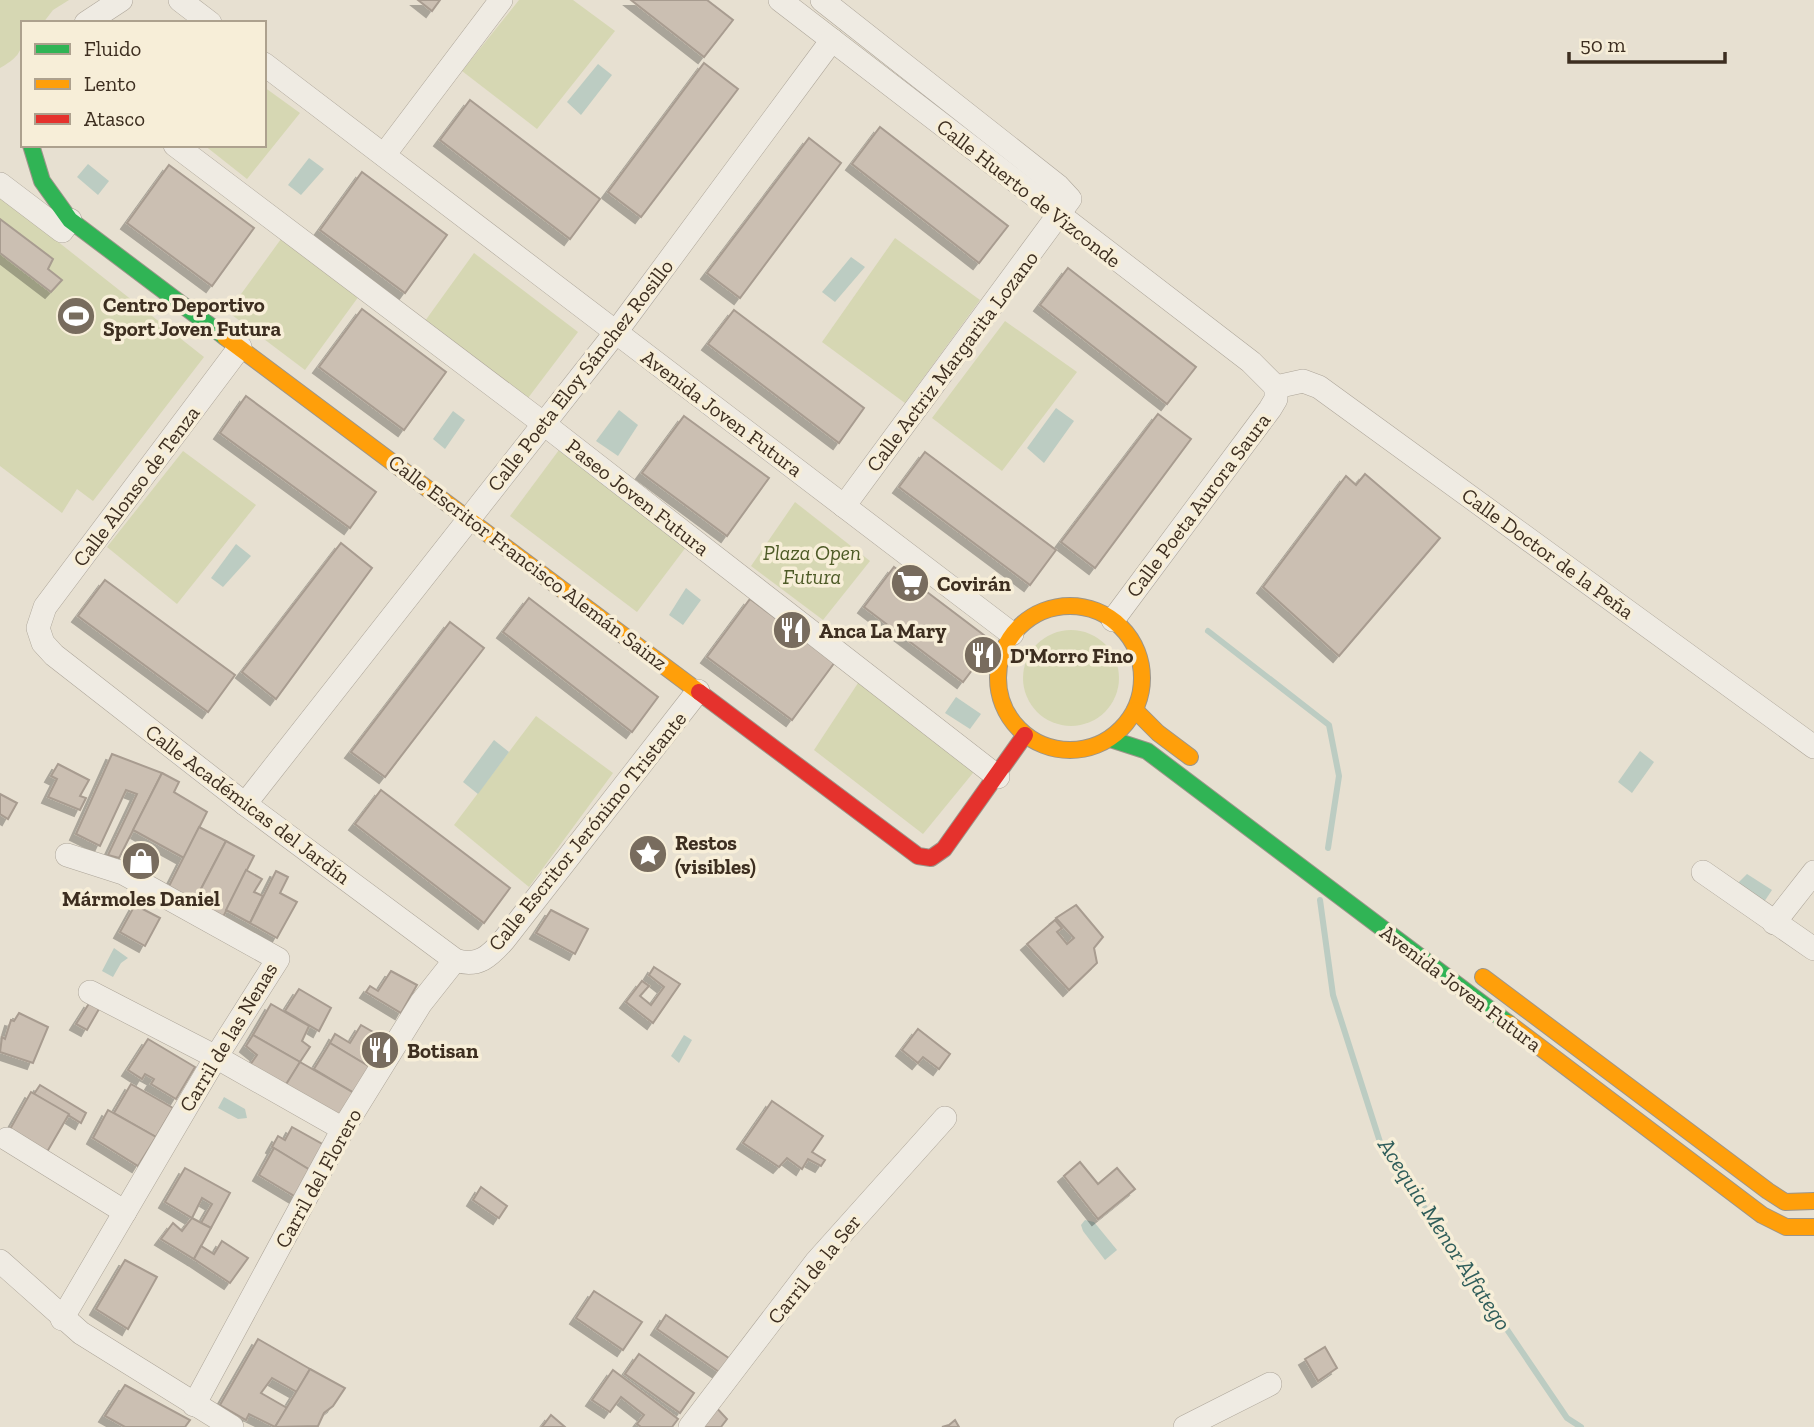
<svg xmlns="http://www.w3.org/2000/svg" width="1814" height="1427" font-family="'Zilla Slab',serif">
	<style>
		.green { fill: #d6d7b3 }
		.water { fill: #bcccc2 }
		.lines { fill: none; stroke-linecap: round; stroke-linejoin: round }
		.stream { stroke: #bcccc2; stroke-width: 6 }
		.building { fill: #cbbfb2; stroke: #a89c90; stroke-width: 2; filter: url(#shadow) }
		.street-casing { stroke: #ada599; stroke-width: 24 }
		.fast-casing { stroke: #9c958a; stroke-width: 18 }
		.slow-casing { stroke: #9c958a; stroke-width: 18 }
		.jam-casing { stroke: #9c958a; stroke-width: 18 }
		.street { stroke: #efebe3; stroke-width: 23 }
		.fast { stroke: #30b455; stroke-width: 16 }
		.slow { stroke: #ff9f0a; stroke-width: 16 }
		.jam { stroke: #e5322d; stroke-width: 16 }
		.labels { text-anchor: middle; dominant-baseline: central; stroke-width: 7; stroke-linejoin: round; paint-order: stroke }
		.street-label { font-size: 21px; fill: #3d2e20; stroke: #f7eed8 }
		.poi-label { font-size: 21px; font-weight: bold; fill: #3d2e20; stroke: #f7eed8; text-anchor: start }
		.park-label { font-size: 21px; font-style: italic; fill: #4d5a26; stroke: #f7eed8 }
		.water-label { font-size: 23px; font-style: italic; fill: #2f5d5a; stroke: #f7eed8 }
	</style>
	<defs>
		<filter id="shadow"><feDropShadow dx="-6" dy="6" stdDeviation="0" flood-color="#0004"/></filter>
	</defs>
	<rect width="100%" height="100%" fill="#e7e0d1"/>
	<g class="green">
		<path d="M 0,0 L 69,0 L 53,10 L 43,23 L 23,23 C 23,48 23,55 0,68 Z"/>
		<path d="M 519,0 L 573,0 L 615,31 L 537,129 L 462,71 Z"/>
		<path d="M 264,87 L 300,113 L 247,179 L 204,145 L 264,145 Z"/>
		<path d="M 0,196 L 204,357 L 93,501 L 77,489 L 62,513 L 0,466 Z"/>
		<path d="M 895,238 L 980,300 L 905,403 L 822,342 Z"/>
		<path d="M 281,239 L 359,296 L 305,370 L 228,312 Z"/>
		<path d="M 474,253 L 578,332 L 525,402 L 425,321 Z"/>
		<path d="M 1005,321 L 1077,372 L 1002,471 L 932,418 Z"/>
		<path d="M 559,450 L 686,547 L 637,612 L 510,516 Z"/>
		<path d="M 183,451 L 256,505 L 177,604 L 107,547 Z"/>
		<path d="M 795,502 L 870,561 L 823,620 L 751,566 Z"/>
		<circle cx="1071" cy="678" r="48"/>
		<path d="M 860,680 L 977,768 L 923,834 L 814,750 Z"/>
		<path d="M 536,716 L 613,773 L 529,887 L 454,825 Z"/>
	</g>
	<g class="water">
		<path d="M 598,64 L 612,75 L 581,115 L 567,102 Z"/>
		<path d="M 309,158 L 324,169 L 301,195 L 288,185 Z"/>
		<path d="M 88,164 L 109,181 L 98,195 L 77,177 Z"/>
		<path d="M 851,257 L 865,267 L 835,302 L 822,292 Z"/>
		<path d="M 1056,408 L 1074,421 L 1044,463 L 1027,448 Z"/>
		<path d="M 619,410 L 638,425 L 618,456 L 596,441 Z"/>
		<path d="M 453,411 L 465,420 L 445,449 L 433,439 Z"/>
		<path d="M 236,544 L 251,556 L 223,587 L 211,578 Z"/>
		<path d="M 686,588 L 701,600 L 683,625 L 669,615 Z"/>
		<path d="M 956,697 L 981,714 L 970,729 L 945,713 Z"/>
		<path d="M 494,740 L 509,752 L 478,794 L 463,782 Z"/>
		<path d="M 1640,751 L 1654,762 L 1632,793 L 1618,782 Z"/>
		<path d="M 1747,874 L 1772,890 L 1764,902 L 1738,883 Z"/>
		<path d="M 114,948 L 128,958 L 121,963 L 113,977 L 102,971 Z"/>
		<path d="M 684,1035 L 692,1040 L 679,1063 L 671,1056 Z"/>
		<path d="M 224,1097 L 245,1109 L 247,1118 L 238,1119 L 218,1108 Z"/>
		<path d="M 1085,1220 L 1094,1222 L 1117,1250 L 1105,1260 L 1083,1231 L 1081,1225 Z"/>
	</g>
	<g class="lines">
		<g class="stream">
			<path d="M 1208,631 L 1329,725 L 1339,776 L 1328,848"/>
			<path d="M 1320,900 L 1333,995 L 1380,1142 L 1567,1418 L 1581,1427"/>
		</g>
	</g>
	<g class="building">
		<path d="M 418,0 L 440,0 L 432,11 Z"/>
		<path d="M 631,0 L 707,0 L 733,20 L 704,57 Z"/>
		<path d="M 704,63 L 738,89 L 641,217 L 608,192 Z"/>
		<path d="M 470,100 L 600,199 L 570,239 L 440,140 Z"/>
		<path d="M 880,127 L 1008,226 L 979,263 L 852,164 Z"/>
		<path d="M 809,138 L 841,163 L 740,298 L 707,273 Z"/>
		<path d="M 169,165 L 254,228 L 212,286 L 127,223 Z"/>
		<path d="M 362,172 L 447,235 L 405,293 L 320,230 Z"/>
		<path d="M 0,219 L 53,259 L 48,269 L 62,280 L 51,292 L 0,253 Z"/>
		<path d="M 1068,268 L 1196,367 L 1167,404 L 1040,305 Z"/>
		<path d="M 362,309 L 446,372 L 404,430 L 319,367 Z"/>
		<path d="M 734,310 L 864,408 L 839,443 L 708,344 Z"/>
		<path d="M 246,396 L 376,492 L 350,528 L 220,433 Z"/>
		<path d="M 1158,414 L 1191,439 L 1095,568 L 1061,542 Z"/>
		<path d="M 684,416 L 769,478 L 727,536 L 642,473 Z"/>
		<path d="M 925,452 L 1056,550 L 1030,585 L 899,487 Z"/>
		<path d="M 1365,474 L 1440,538 L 1339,656 L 1263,587 L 1346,476 L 1356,485 Z"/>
		<path d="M 341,543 L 372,568 L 276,699 L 242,672 Z"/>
		<path d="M 894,567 L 993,642 L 963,682 L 864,607 Z"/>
		<path d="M 105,580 L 235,675 L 208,712 L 78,616 Z"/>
		<path d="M 529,598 L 658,697 L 632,732 L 503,632 Z"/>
		<path d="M 750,599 L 835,662 L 792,720 L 707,657 Z"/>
		<path d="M 450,622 L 484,648 L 385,777 L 351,752 Z"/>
		<path d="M 112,754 L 162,773 L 119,858 L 108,855 L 137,794 L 126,790 L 100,846 L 76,834 Z"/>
		<path d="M 58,764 L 89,780 L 80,796 L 86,798 L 80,810 L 48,797 L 57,779 L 51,776 Z"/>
		<path d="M 162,773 L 179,782 L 174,792 L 207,812 L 184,858 L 133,830 Z"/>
		<path d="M 381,790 L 510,888 L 484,923 L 355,824 Z"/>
		<path d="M 0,794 L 17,803 L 8,819 L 0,814 Z"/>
		<path d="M 199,827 L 226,841 L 191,908 L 165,894 Z"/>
		<path d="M 226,841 L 254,856 L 220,923 L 191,908 Z"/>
		<path d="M 246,870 L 262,879 L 254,892 L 263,896 L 250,923 L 226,910 Z"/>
		<path d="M 276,871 L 288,877 L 280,893 L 297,902 L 277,938 L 250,923 Z"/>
		<path d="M 135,905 L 160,918 L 145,946 L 120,932 Z"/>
		<path d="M 1076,905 L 1103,937 L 1094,948 L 1097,963 L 1069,990 L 1027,944 L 1055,920 L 1062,928 L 1057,932 L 1067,944 L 1074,938 L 1056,918 Z"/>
		<path d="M 551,910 L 588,929 L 575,954 L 536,933 Z"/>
		<path d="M 654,967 L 680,984 L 653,1023 L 626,1002 L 642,981 L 649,986 L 640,996 L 651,1005 L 664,987 L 649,975 Z"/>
		<path d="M 391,971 L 417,985 L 401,1013 L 366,992 L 370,986 L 378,991 Z"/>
		<path d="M 299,989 L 331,1008 L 319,1031 L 285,1011 Z"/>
		<path d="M 90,1002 L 99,1009 L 87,1030 L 76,1024 Z"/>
		<path d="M 271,1004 L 309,1026 L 302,1041 L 310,1047 L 300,1062 L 253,1035 Z"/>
		<path d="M 19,1013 L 48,1027 L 33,1063 L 0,1052 L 2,1037 L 5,1039 L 11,1020 L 14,1021 Z"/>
		<path d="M 361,1025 L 385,1039 L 370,1067 L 330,1043 L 335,1034 L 350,1043 Z"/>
		<path d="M 918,1029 L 950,1054 L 939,1069 L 923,1057 L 918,1063 L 902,1050 Z"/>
		<path d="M 253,1035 L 300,1062 L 284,1089 L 248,1068 L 257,1055 L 246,1046 Z"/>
		<path d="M 148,1039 L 195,1067 L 176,1099 L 151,1084 L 154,1079 L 145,1074 L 142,1079 L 128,1070 Z"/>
		<path d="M 330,1043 L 370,1067 L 354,1093 L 314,1069 Z"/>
		<path d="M 300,1062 L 354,1093 L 341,1119 L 285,1086 Z"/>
		<path d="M 131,1084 L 173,1108 L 156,1137 L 114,1113 Z"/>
		<path d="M 40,1085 L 86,1113 L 81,1123 L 34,1094 Z"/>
		<path d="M 31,1092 L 69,1114 L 47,1152 L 9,1131 Z"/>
		<path d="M 772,1101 L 823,1136 L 812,1152 L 825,1160 L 821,1166 L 808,1159 L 802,1169 L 787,1158 L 779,1167 L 743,1143 Z"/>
		<path d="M 108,1110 L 156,1137 L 138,1166 L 93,1138 Z"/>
		<path d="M 292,1127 L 324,1145 L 310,1170 L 272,1147 L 278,1136 L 285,1140 Z"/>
		<path d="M 274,1148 L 310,1170 L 296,1197 L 259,1175 Z"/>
		<path d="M 1080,1162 L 1098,1184 L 1117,1168 L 1135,1189 L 1098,1219 L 1064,1176 Z"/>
		<path d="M 185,1168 L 230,1193 L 211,1228 L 201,1223 L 212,1204 L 202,1198 L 192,1218 L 165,1202 Z"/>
		<path d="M 481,1187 L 507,1206 L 499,1218 L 473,1200 Z"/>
		<path d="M 192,1218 L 211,1228 L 194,1259 L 161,1239 L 173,1223 L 182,1231 Z"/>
		<path d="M 222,1241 L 248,1258 L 230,1283 L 194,1259 L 201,1246 L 214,1254 Z"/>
		<path d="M 125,1260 L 157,1277 L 128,1329 L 96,1309 Z"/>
		<path d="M 594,1291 L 642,1322 L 623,1350 L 576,1318 Z"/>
		<path d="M 666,1315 L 736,1363 L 725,1376 L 657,1329 Z"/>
		<path d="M 258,1339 L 310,1369 L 297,1392 L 272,1378 L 261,1393 L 287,1408 L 275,1427 L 249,1414 L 246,1420 L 220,1405 Z"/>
		<path d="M 1325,1347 L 1337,1368 L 1318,1381 L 1305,1359 Z"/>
		<path d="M 639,1354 L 694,1393 L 680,1413 L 625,1374 Z"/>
		<path d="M 310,1369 L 345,1388 L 333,1406 L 324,1413 L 318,1426 L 275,1427 Z"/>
		<path d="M 613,1370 L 678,1419 L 672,1427 L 641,1427 L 637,1424 L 644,1415 L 621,1397 L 610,1412 L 592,1400 Z"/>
		<path d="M 125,1385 L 190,1420 L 185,1427 L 125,1427 L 105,1416 Z"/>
		<path d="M 712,1403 L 727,1419 L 721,1427 L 695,1427 Z"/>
		<path d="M 551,1415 L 565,1427 L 542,1427 Z"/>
		<path d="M 955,1420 L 959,1427 L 942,1427 L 949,1425 Z"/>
	</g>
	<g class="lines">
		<g class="street-casing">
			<g id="street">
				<path d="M 180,0 L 210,23"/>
				<path d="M 780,0 L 1251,362 L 1276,387"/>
				<path d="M 822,0 L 1058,186 L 1070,199 L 844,506"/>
				<path d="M 86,23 L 121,0"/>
				<path d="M 264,64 L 1012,634"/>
				<path d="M 175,145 L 544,424 L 998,777"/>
				<path d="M 384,155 L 501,0"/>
				<path d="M 0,184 L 62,231 L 70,220"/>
				<path d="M 240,347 L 45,607 L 38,628 L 43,643 L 54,655 L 245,804 L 455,960 C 478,968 490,956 504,940 L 698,691"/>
				<path d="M 1276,387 L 1303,381 L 1319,387 L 1814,747"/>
				<path d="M 1113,620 L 1270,409 L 1276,399 L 1276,387"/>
				<path d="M 245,804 L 616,332 L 832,40"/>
				<path d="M 1703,872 L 1814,949"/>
				<path d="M 1774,923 L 1814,872"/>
				<path d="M 90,992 L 216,1057 L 343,1129"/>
				<path d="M 7,1139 L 125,1212"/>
				<path d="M 0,1261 L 81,1333 L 232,1427"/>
				<path d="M 62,1319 L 216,1057 L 278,959 L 123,873 L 67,855"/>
				<path d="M 194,1405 L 343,1129 L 421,1003 L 455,960"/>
				<path d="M 690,1427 L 816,1262 L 945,1118"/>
				<path d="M 1185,1427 L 1270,1384"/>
			</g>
		</g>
		<g class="fast-casing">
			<g id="fast">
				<path d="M 31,145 L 42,181 L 70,220 L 225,337"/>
				<path d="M 1110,739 L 1147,751 L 1508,1023"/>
			</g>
		</g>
		<g class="slow-casing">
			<g id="slow">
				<path d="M 225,337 L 699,692"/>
				<circle cx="1070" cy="678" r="72"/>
				<path d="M 1135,710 L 1158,733 L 1190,757"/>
				<path d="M 1483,977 L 1768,1191 L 1785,1202 L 1814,1201"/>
				<path d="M 1508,1023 L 1762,1215 L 1786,1227 L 1814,1227"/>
			</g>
		</g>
		<g class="jam-casing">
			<path id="jam" d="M 699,692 L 918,856 L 931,858 L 944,849 L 1025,735"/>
		</g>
		<use href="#street" class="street"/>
		<use href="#fast" class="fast"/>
		<use href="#slow" class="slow"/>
		<use href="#jam" class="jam"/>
	</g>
	<defs>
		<g id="stadium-disc" transform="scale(2.0125)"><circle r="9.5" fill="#786c5e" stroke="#f7eed8"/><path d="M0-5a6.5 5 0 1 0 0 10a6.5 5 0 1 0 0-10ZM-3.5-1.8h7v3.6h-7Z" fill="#fff"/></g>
		<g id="supermarket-disc" transform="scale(2.0125)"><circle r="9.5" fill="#786c5e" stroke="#f7eed8"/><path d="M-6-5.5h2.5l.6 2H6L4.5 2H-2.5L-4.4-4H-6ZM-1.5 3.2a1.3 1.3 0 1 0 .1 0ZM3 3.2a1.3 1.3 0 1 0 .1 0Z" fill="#fff"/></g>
		<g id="restaurant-disc" transform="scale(2.0125)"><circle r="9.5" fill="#786c5e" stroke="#f7eed8"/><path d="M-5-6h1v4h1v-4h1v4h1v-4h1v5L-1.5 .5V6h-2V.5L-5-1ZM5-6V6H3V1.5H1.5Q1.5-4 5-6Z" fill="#fff"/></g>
		<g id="sight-disc" transform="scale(2.0125)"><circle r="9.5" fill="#786c5e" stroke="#f7eed8"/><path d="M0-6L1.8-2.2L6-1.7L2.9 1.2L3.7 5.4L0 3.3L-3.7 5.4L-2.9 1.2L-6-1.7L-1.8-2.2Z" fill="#fff"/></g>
		<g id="shop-disc" transform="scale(2.0125)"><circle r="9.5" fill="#786c5e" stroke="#f7eed8"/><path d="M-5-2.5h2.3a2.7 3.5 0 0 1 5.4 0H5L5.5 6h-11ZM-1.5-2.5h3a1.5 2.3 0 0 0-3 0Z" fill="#fff"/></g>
	</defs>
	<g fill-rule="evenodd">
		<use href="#stadium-disc" x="76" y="316"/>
		<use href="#supermarket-disc" x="910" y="583"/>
		<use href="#restaurant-disc" x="792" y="630"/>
		<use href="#restaurant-disc" x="983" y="655"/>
		<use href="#sight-disc" x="648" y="854"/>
		<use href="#shop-disc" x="141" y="861"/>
		<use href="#restaurant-disc" x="380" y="1050"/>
	</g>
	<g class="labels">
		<g class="street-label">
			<text transform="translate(1029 193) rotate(38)">Calle Huerto de Vizconde</text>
			<text transform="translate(952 361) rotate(-53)">Calle Actriz Margarita Lozano</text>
			<text transform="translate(580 375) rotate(-52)">Calle Poeta Eloy Sánchez Rosillo</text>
			<text transform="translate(722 413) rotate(37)">Avenida Joven Futura</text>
			<text transform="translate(136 486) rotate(-53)">Calle Alonso de Tenza</text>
			<text transform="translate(638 497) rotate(38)">Paseo Joven Futura</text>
			<text transform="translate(1198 505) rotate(-53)">Calle Poeta Aurora Saura</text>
			<text transform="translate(1548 553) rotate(36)">Calle Doctor de la Peña</text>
			<text transform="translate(528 562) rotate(37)">Calle Escritor Francisco Alemán Sainz</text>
			<text transform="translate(248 804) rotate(37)">Calle Académicas del Jardín</text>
			<text transform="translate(587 831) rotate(-51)">Calle Escritor Jerónimo Tristante</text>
			<text transform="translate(1461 988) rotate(37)">Avenida Joven Futura</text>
			<text transform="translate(228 1037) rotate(-59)">Carril de las Nenas</text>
			<text transform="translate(318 1178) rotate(-61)">Carril del Florero</text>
			<text transform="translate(814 1269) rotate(-51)">Carril de la Ser</text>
		</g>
		<g class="poi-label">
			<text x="103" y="304">Centro Deportivo<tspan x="103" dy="24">Sport Joven Futura</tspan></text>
			<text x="937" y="583">Covirán</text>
			<text x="819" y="630">Anca La Mary</text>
			<text x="1010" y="655">D'Morro Fino</text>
			<text x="675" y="842">Restos<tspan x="675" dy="24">(visibles)</tspan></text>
			<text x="141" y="898" text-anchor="middle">Mármoles Daniel</text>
			<text x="407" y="1050">Botisan</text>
		</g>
		<g class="park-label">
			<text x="812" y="552">Plaza Open<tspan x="812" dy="24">Futura</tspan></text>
		</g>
		<g class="water-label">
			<text transform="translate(1445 1234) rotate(57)">Acequia Menor Alfatego</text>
		</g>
	</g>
	<rect x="21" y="21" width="245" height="126" fill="#f7eed8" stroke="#ada18e" stroke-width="2"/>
	<rect x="35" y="44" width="35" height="10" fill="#30b455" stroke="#ada18e" stroke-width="2"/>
	<text x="84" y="56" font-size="21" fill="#3d2e20">Fluido</text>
	<rect x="35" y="79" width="35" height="10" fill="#ff9f0a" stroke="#ada18e" stroke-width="2"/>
	<text x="84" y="91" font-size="21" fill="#3d2e20">Lento</text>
	<rect x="35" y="114" width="35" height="10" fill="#e5322d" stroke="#ada18e" stroke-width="2"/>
	<text x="84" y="126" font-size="21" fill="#3d2e20">Atasco</text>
	<path d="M1569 52v10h156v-10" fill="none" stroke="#3d2e20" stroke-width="3.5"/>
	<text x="1580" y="52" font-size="21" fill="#3d2e20" stroke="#f7eed8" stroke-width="5" paint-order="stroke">50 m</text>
</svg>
